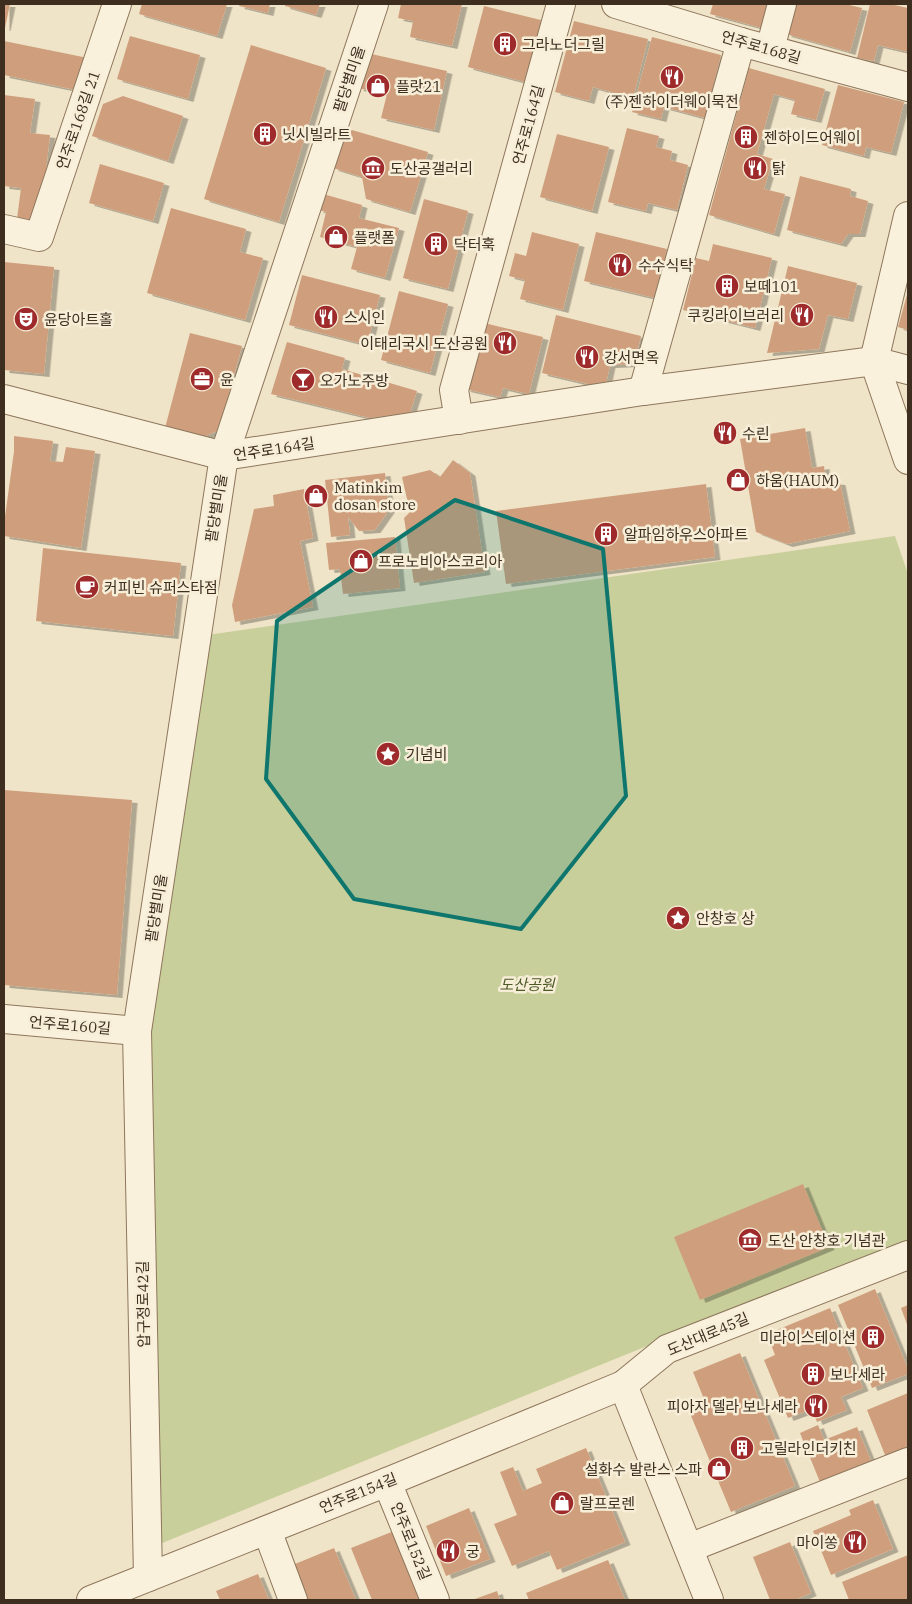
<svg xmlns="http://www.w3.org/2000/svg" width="912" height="1604" font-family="'IBM Plex Serif','Noto Sans KR',serif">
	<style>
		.green { fill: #c9cf9b }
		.building { fill: #cf9f7d; filter: url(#shadow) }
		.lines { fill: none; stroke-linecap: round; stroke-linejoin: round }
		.minor-casing { stroke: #8d765c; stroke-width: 30 }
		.minor { stroke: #faf1dc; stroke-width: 28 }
		.marked { fill: #0f766e; fill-opacity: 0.2; stroke: #0f766e; stroke-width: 4; stroke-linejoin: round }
		.labels { text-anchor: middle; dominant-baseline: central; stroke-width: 5; stroke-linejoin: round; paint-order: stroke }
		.poi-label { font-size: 15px; fill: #3d2e20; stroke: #f7eed8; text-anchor: start }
		.street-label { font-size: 15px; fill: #3d2e20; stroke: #f7eed8 }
		.park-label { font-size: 15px; font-style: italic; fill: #4d5a26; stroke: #f7eed8 }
	</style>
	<defs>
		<filter id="shadow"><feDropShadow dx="5.5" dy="3" stdDeviation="0" flood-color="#0004"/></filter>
	</defs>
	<rect width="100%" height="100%" fill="#f0e4c8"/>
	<path class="green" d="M 895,536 L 908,574 L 908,1240 L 145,1550 L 138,1002 L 200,636 Z"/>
	<g class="building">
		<path d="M 4,4 L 10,4 L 5,28 L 4,28 Z"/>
		<path d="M 142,4 L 227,4 L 217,36 L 139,14 Z"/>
		<path d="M 240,4 L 270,4 L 268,13 L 239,6 Z"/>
		<path d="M 285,4 L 320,4 L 316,15 L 285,6 Z"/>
		<path d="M 401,4 L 462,4 L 452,46 L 410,37 L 413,21 L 398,18 Z"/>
		<path d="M 713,4 L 768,4 L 762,28 L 710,14 Z"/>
		<path d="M 794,4 L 845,4 L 862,8 L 850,52 L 786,34 Z"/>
		<path d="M 870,4 L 890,4 L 908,8 L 908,52 L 878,45 L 874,61 L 857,58 Z"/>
		<path d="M 484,6 L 541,20 L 525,82 L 468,67 Z"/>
		<path d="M 574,21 L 648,39 L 633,98 L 593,87 L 589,101 L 555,92 Z"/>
		<path d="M 130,36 L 200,55 L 188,99 L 117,79 Z"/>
		<path d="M 652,37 L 721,55 L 705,118 L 664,107 L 661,119 L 632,112 Z"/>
		<path d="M 4,41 L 88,58 L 81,91 L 4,75 Z"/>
		<path d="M 251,45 L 326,68 L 279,222 L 204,199 Z"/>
		<path d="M 367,53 L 447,71 L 434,130 L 381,118 L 387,94 L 358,88 Z"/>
		<path d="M 749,68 L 825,89 L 816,120 L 791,114 L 795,100 L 774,94 L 757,154 L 773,159 L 764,189 L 785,194 L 774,234 L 709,215 Z"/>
		<path d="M 838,85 L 904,102 L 891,153 L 866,147 L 864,156 L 822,145 Z"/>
		<path d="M 4,95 L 35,99 L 30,133 L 50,135 L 40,222 L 17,219 L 21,188 L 4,186 Z"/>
		<path d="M 123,96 L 183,116 L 168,161 L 92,136 L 103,104 Z"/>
		<path d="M 345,128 L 428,152 L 410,212 L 366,199 L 362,177 L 333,168 Z"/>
		<path d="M 627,128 L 659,136 L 656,147 L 672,151 L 670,160 L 688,165 L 677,210 L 648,203 L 646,211 L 608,202 Z"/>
		<path d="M 557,134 L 609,147 L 592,211 L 540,197 Z"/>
		<path d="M 100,164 L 164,183 L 153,221 L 89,203 Z"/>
		<path d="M 800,176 L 851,189 L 850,196 L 868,201 L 860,234 L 848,234 L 841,244 L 787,230 Z"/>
		<path d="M 323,194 L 362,205 L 359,218 L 399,228 L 385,278 L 351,269 L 357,247 L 320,237 L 326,212 L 318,210 Z"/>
		<path d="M 424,199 L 468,211 L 448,289 L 403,278 Z"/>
		<path d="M 171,208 L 246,229 L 240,252 L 263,258 L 245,320 L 147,293 Z"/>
		<path d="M 532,232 L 579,244 L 563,310 L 520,299 L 525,280 L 509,276 L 515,253 L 526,256 Z"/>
		<path d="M 596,232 L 667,249 L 655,298 L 584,281 Z"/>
		<path d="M 713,244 L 772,258 L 755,328 L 683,310 L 696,258 L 709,261 Z"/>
		<path d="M 4,262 L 54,267 L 44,374 L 4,370 Z"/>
		<path d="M 788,266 L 857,283 L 848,319 L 828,315 L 819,349 L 767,353 Z"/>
		<path d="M 302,275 L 380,295 L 367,345 L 289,325 Z"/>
		<path d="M 399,291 L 448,304 L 430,373 L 381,360 Z"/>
		<path d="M 908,291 L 908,330 L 898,327 Z"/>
		<path d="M 556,315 L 641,336 L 634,364 L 610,365 L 605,388 L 542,373 Z"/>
		<path d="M 480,322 L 543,337 L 529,394 L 503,388 L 500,397 L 465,389 Z"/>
		<path d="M 190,333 L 242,346 L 219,430 L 201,438 L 165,428 Z"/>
		<path d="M 287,342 L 345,358 L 342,369 L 417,391 L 410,413 L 370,418 L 271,394 Z"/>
		<path d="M 805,428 L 812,468 L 824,466 L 826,481 L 840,482 L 850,531 L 787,544 L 756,532 L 740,439 Z"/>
		<path d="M 14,436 L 53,441 L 50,461 L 63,462 L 66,447 L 95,451 L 81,548 L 4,536 L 4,524 L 14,451 Z"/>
		<path d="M 453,460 L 470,473 L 485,572 L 414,583 L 404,518 L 410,512 L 402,477 L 430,470 L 440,477 Z"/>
		<path d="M 385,473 L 389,510 L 375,530 L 359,531 L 348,517 L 350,535 L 331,537 L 325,480 Z"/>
		<path d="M 706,484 L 715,557 L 506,584 L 496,511 Z"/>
		<path d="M 304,489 L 313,538 L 300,541 L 313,607 L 235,622 L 232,605 L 254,509 L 274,506 L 273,495 Z"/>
		<path d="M 395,537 L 400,588 L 343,594 L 340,569 L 329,570 L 326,543 Z"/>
		<path d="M 43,548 L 181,563 L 173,636 L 36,621 Z"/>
		<path d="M 4,790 L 132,800 L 117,995 L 4,985 Z"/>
		<path d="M 803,1184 L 829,1247 L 700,1300 L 674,1237 Z"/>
		<path d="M 875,1289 L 908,1369 L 908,1374 L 872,1388 L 838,1305 Z"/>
		<path d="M 908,1305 L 908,1327 L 901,1308 Z"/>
		<path d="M 830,1308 L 863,1388 L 841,1397 L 847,1410 L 817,1422 L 812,1409 L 788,1418 L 764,1360 L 775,1355 L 767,1334 Z"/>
		<path d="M 740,1353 L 795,1486 L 731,1512 L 689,1411 L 706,1404 L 693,1372 Z"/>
		<path d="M 908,1393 L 908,1451 L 887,1460 L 867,1410 Z"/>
		<path d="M 818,1425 L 824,1440 L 857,1427 L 873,1466 L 822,1487 L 800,1433 Z"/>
		<path d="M 586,1448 L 625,1542 L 557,1570 L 549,1551 L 512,1566 L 494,1524 L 517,1515 L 500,1472 L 513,1467 L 523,1491 L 542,1483 L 536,1469 Z"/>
		<path d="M 873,1500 L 893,1549 L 831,1575 L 813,1531 L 851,1515 L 849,1510 Z"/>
		<path d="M 469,1508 L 490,1559 L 446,1576 L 426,1526 Z"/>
		<path d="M 394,1531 L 423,1600 L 372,1600 L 351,1548 Z"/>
		<path d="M 790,1542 L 811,1593 L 795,1600 L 770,1600 L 753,1557 Z"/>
		<path d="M 334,1548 L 356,1600 L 304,1600 L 290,1566 Z"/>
		<path d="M 908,1555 L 908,1600 L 849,1600 L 842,1582 Z"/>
		<path d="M 608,1560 L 625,1600 L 529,1600 L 526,1593 Z"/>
		<path d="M 258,1574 L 269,1600 L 220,1600 L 216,1591 Z"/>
		<path d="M 497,1591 L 500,1600 L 472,1600 Z"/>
	</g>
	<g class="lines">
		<g class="minor-casing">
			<g id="minor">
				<path d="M 616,4 L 741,42 L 908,87"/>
				<path d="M 770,49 L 782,4"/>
				<path d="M 908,216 L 874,361 L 908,460"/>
				<path d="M 4,229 L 39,237 L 117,4"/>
				<path d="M 643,391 L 741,42"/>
				<path d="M 4,399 L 224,456 L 643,391 L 874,361 L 908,370"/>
				<path d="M 459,420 L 454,390 L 561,4"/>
				<path d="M 4,1019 L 137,1031"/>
				<path d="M 623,1385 L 709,1600"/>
				<path d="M 387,1482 L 435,1600"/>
				<path d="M 267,1530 L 293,1600"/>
				<path d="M 689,1548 L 908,1462"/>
				<path d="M 148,1577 L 137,1031 L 224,456 L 374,4"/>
				<path d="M 91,1600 L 387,1482 L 623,1385 L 667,1349 L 908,1255"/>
			</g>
		</g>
		<use href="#minor" class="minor"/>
	</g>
	<path class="marked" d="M 455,500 L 603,549 L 626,796 L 521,929 L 354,899 L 266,779 L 277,621 Z"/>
	<defs>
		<g id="building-disc" transform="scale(1.25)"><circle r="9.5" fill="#9e2a2b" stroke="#f7eed8"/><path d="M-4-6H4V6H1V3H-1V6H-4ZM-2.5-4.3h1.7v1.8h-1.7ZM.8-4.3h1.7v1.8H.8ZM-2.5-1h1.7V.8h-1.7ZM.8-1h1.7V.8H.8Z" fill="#fff"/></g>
		<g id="restaurant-disc" transform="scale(1.25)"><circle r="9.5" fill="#9e2a2b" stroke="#f7eed8"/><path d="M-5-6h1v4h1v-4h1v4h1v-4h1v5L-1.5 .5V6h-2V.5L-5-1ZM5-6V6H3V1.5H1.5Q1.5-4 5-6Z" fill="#fff"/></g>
		<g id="shop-disc" transform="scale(1.25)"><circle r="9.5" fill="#9e2a2b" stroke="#f7eed8"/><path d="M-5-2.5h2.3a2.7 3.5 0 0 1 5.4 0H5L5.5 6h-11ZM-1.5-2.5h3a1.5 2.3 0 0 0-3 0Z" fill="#fff"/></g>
		<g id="museum-disc" transform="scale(1.25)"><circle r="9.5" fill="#9e2a2b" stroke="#f7eed8"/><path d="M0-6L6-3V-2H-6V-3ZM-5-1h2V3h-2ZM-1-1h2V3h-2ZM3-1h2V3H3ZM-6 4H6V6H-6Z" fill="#fff"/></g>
		<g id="theatre-disc" transform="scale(1.25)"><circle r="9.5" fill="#9e2a2b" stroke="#f7eed8"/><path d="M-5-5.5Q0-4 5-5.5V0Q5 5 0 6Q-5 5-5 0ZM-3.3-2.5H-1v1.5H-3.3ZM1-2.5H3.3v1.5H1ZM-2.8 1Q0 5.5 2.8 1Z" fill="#fff"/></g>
		<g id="office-disc" transform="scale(1.25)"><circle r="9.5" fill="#9e2a2b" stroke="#f7eed8"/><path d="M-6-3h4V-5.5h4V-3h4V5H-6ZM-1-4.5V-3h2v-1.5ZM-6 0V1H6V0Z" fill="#fff"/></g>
		<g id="bar-disc" transform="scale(1.25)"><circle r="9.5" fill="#9e2a2b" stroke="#f7eed8"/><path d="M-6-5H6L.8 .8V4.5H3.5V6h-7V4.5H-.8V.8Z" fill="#fff"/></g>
		<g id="cafe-disc" transform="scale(1.25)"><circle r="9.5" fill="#9e2a2b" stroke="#f7eed8"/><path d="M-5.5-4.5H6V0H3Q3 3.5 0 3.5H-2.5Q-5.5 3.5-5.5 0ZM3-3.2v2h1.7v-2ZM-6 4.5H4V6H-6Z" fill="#fff"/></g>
		<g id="sight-disc" transform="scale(1.25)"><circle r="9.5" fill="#9e2a2b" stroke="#f7eed8"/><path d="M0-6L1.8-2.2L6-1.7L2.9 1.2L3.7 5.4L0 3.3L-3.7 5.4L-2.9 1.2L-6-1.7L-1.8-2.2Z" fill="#fff"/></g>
	</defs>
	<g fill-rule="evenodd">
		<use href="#building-disc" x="505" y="44"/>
		<use href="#restaurant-disc" x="672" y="77"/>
		<use href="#shop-disc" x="378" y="86"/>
		<use href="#building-disc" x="265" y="134"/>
		<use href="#building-disc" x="746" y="137"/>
		<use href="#museum-disc" x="373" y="168"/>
		<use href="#restaurant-disc" x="755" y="168"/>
		<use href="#shop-disc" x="336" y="237"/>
		<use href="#building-disc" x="436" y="244"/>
		<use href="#restaurant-disc" x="620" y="265"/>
		<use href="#building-disc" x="727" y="286"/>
		<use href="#restaurant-disc" x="802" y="315"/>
		<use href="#restaurant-disc" x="326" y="317"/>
		<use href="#theatre-disc" x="26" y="319"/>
		<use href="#restaurant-disc" x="505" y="343"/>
		<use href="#restaurant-disc" x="587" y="357"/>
		<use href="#office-disc" x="202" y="379"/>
		<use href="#bar-disc" x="303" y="380"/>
		<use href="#restaurant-disc" x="725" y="433"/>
		<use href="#shop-disc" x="738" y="480"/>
		<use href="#shop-disc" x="316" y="496"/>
		<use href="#building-disc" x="606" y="534"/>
		<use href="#shop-disc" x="361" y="561"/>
		<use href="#cafe-disc" x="87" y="587"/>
		<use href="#sight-disc" x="388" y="754"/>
		<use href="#sight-disc" x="678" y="918"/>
		<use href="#museum-disc" x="750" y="1240"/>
		<use href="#building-disc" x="873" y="1337"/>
		<use href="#building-disc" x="813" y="1374"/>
		<use href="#restaurant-disc" x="816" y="1406"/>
		<use href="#building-disc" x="742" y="1448"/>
		<use href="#shop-disc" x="719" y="1469"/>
		<use href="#shop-disc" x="562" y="1503"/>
		<use href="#restaurant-disc" x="855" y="1542"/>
		<use href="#restaurant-disc" x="448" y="1551"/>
	</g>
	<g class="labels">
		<g class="poi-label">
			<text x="522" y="44">그라노더그릴</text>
			<text x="396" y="86">플랏21</text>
			<text x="672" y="101" text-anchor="middle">(주)젠하이더웨이묵전</text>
			<text x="282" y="134">닛시빌라트</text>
			<text x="764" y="137">젠하이드어웨이</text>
			<text x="390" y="168">도산공갤러리</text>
			<text x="772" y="168">탉</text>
			<text x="354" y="237">플랫폼</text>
			<text x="454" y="244">닥터훅</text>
			<text x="638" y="265">수수식탁</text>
			<text x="744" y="286">보떼101</text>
			<text x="784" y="315" text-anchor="end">쿠킹라이브러리</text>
			<text x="344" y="317">스시인</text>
			<text x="44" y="319">윤당아트홀</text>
			<text x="488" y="343" text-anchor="end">이태리국시 도산공원</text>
			<text x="604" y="357">강서면옥</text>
			<text x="220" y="379">윤</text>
			<text x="320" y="380">오가노주방</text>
			<text x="742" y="433">수린</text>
			<text x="756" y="480">하움(HAUM)</text>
			<text x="334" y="487">Matinkim<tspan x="334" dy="17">dosan store</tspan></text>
			<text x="624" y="534">알파임하우스아파트</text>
			<text x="378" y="561">프로노비아스코리아</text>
			<text x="104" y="587">커피빈 슈퍼스타점</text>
			<text x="406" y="754">기념비</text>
			<text x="696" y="918">안창호 상</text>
			<text x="768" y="1240">도산 안창호 기념관</text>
			<text x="856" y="1337" text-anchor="end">미라이스테이션</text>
			<text x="830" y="1374">보나세라</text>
			<text x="798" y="1406" text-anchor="end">피아자 델라 보나세라</text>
			<text x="760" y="1448">고릴라인더키친</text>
			<text x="702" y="1469" text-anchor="end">설화수 발란스 스파</text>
			<text x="580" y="1503">랄프로렌</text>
			<text x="838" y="1542" text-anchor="end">마이쏭</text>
			<text x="466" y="1551">궁</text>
		</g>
		<g class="street-label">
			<text transform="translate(761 47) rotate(16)">언주로168길</text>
			<text transform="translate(349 79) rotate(-72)">팔당별미울</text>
			<text transform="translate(78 120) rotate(-71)">언주로168길 21</text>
			<text transform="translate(528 125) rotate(-75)">언주로164길</text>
			<text transform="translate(274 449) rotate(-9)">언주로164길</text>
			<text transform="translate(216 508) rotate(-81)">팔당별미울</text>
			<text transform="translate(156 908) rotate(-81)">팔당별미울</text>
			<text transform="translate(70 1025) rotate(5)">언주로160길</text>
			<text transform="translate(143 1304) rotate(-91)">압구정로42길</text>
			<text transform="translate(708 1334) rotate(-23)">도산대로45길</text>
			<text transform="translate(358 1493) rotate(-22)">언주로154길</text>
			<text transform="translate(411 1541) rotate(68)">언주로152길</text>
		</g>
		<g class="park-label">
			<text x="527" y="984">도산공원</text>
		</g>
	</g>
	<rect width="912" height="1604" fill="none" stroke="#3d2e20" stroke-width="10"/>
</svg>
